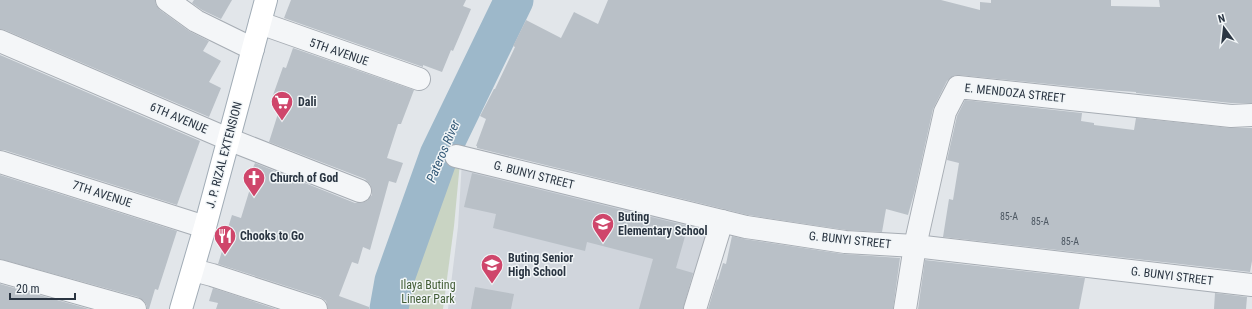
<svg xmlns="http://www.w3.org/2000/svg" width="1252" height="309" font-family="'Roboto Condensed',sans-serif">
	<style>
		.built { fill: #d0d5dc }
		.green { fill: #c9d4c3 }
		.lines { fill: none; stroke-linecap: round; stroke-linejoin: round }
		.river { stroke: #9db8ca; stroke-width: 39 }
		.building { fill: #b9c0c7 }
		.minor-casing { stroke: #a7adb4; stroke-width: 24 }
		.major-casing { stroke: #a1acb6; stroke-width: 24 }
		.minor { stroke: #f4f6f8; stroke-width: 22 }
		.major { stroke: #fff; stroke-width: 22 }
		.labels { text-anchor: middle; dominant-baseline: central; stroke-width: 3; stroke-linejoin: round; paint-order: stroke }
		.number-label { font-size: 10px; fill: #4e5863 }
		.street-label { font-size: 12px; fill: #2a3542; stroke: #f1f5f7 }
		.poi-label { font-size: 12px; font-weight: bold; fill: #2a3542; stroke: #f1f5f7; text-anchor: start }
		.park-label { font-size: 12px; fill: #435e37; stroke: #f1f5f7 }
		.water-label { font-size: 13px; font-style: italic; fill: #335977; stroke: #f1f5f7 }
	</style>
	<rect width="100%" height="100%" fill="#e2e6ea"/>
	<path class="built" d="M 462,161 L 713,224 L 689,309 L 448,309 L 458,227 Z"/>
	<path class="green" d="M 450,160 L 460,162 L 454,226 L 443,309 L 408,309 L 411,289 Z"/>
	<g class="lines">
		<path class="river" d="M 389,309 L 394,281 L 439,155 L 514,0"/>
	</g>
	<g class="building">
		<path d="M 0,0 L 155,0 L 156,5 L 160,10 L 189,31 L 209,41 L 203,51 L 221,61 L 209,82 L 221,88 L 209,117 L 5,30 L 0,29 Z"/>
		<path d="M 194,0 L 232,0 L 221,19 L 202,10 L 192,3 Z"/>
		<path d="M 291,0 L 466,0 L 463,6 L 471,9 L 453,51 L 451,50 L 442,72 L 423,65 L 423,67 L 284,18 Z"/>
		<path d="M 608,0 L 941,0 L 980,10 L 980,2 L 991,3 L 991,0 L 1111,0 L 1111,6 L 1160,7 L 1159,0 L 1252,0 L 1252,103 L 1231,103 L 1136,93 L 1136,92 L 1107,90 L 959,75 L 953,76 L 947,81 L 933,109 L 915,190 L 908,215 L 886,209 L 882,232 L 846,230 L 748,215 L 477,148 L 477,146 L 476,146 L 486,119 L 480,116 L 494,89 L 495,89 L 515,47 L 513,46 L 526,20 L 561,38 L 574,12 L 598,24 Z"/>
		<path d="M 293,48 L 414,90 L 401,124 L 398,124 L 387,158 L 403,163 L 396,183 L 389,181 L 370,250 L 363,247 L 358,264 L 352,262 L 339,296 L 369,307 L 369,309 L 328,309 L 326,301 L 320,297 L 218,264 L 223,248 L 222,247 L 232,215 L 241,218 L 253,179 L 249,177 L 255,163 L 355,203 L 361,203 L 367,201 L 372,195 L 372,190 L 370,184 L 365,179 L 269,142 L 282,101 L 272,98 L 283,67 L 286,68 Z"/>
		<path d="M 0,55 L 200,141 L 177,205 L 4,150 L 0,150 Z"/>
		<path d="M 965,100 L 1082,113 L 1081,121 L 1094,123 L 1094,125 L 1134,130 L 1136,118 L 1230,128 L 1252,128 L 1252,261 L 1250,272 L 943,237 L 949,199 L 953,200 L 959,163 L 947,160 L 957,116 Z"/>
		<path d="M 472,173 L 688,226 L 676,268 L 693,273 L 683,309 L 639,309 L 653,259 L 587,242 L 585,251 L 493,228 L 496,214 L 464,207 Z"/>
		<path d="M 0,175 L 177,231 L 158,290 L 155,289 L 149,309 L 147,309 L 147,306 L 144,301 L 138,297 L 0,259 Z"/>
		<path d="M 732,236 L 744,239 L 843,254 L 900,258 L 893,309 L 708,309 L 717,279 L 718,280 L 723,263 L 726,264 Z"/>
		<path d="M 925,260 L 1085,278 L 1079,309 L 918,309 Z"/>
		<path d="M 0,284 L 89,309 L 0,309 Z"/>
		<path d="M 475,287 L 514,294 L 511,309 L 471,309 Z"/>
		<path d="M 213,288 L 276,309 L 216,309 L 218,303 L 209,301 Z"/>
		<path d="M 1215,293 L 1247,297 L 1246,309 L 1214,309 Z"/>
	</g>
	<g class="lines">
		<g class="minor-casing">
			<g id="minor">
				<path d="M 167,0 L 196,21 L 253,49"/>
				<path d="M 260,23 L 419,79"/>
				<path d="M 0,41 L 228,139 L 360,191"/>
				<path d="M 456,156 L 746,227 L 845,242 L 915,246 L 1252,285"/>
				<path d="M 0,162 L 205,227"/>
				<path d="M 193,270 L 212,275 L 316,309"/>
				<path d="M 0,271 L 135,309"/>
				<path d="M 695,309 L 722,221"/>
				<path d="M 905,309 L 915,246 L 945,112 L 958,87 L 1231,116 L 1252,115"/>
			</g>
		</g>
		<g class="major-casing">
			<path id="major" d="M 181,309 L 205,227 L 266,0"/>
		</g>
		<use href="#minor" class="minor"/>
		<use href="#major" class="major"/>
	</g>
	<defs>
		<g id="supermarket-pin" transform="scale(1.15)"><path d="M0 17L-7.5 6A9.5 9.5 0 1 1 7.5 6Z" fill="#cf466b" stroke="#f1f5f7"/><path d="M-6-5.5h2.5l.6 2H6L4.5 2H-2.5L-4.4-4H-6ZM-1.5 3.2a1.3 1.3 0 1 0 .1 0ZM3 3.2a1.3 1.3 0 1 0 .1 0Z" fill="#fff"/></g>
		<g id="church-pin" transform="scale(1.15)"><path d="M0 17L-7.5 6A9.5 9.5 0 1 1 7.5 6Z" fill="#cf466b" stroke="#f1f5f7"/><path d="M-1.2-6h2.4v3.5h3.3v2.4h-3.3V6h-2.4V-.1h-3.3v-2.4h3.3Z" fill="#fff"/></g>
		<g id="school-pin" transform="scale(1.15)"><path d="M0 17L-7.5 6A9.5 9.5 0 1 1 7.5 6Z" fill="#cf466b" stroke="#f1f5f7"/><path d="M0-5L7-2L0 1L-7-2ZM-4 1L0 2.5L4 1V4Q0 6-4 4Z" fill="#fff"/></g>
		<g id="restaurant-pin" transform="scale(1.15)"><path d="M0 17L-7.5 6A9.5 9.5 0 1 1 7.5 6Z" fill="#cf466b" stroke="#f1f5f7"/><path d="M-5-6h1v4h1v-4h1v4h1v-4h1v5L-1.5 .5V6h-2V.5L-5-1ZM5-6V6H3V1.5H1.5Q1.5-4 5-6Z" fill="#fff"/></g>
	</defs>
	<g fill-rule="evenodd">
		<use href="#supermarket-pin" x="282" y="102"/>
		<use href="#church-pin" x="254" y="178"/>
		<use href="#school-pin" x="603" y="224"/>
		<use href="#restaurant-pin" x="225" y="236"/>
		<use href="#school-pin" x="492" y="265"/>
	</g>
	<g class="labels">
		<g class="number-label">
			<text x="1009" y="216">85-A</text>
			<text x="1040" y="221">85-A</text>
			<text x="1070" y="241">85-A</text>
		</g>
		<g class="street-label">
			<text transform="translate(339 52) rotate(19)">5TH AVENUE</text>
			<text transform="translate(1015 93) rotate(6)">E. MENDOZA STREET</text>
			<text transform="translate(179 118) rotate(23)">6TH AVENUE</text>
			<text transform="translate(224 155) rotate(-75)">J. P. RIZAL EXTENSION</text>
			<text transform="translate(534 175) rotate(14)">G. BUNYI STREET</text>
			<text transform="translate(102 194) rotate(18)">7TH AVENUE</text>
			<text transform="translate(850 240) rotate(6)">G. BUNYI STREET</text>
			<text transform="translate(1172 276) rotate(7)">G. BUNYI STREET</text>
		</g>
		<g class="poi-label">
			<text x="298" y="102">Dali</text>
			<text x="270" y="178">Church of God</text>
			<text x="618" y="217">Buting<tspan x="618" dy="14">Elementary School</tspan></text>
			<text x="240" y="236">Chooks to Go</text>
			<text x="508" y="258">Buting Senior<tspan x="508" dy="14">High School</tspan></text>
		</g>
		<g class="park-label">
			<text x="428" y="285">Ilaya Buting<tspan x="428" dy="14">Linear Park</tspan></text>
		</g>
		<g class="water-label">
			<text transform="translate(443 151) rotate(-67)">Pateros River</text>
		</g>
	</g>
	<g transform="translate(1224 28) rotate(345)" stroke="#f1f5f7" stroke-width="3" paint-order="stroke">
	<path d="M0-3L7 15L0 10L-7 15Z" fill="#2a3542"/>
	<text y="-6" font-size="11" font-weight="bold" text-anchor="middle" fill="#2a3542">N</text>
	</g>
	<path d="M10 293v6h65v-6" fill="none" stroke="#2a3542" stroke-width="2"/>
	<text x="16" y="293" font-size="12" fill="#2a3542" stroke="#f1f5f7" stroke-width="3" paint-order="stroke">20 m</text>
</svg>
